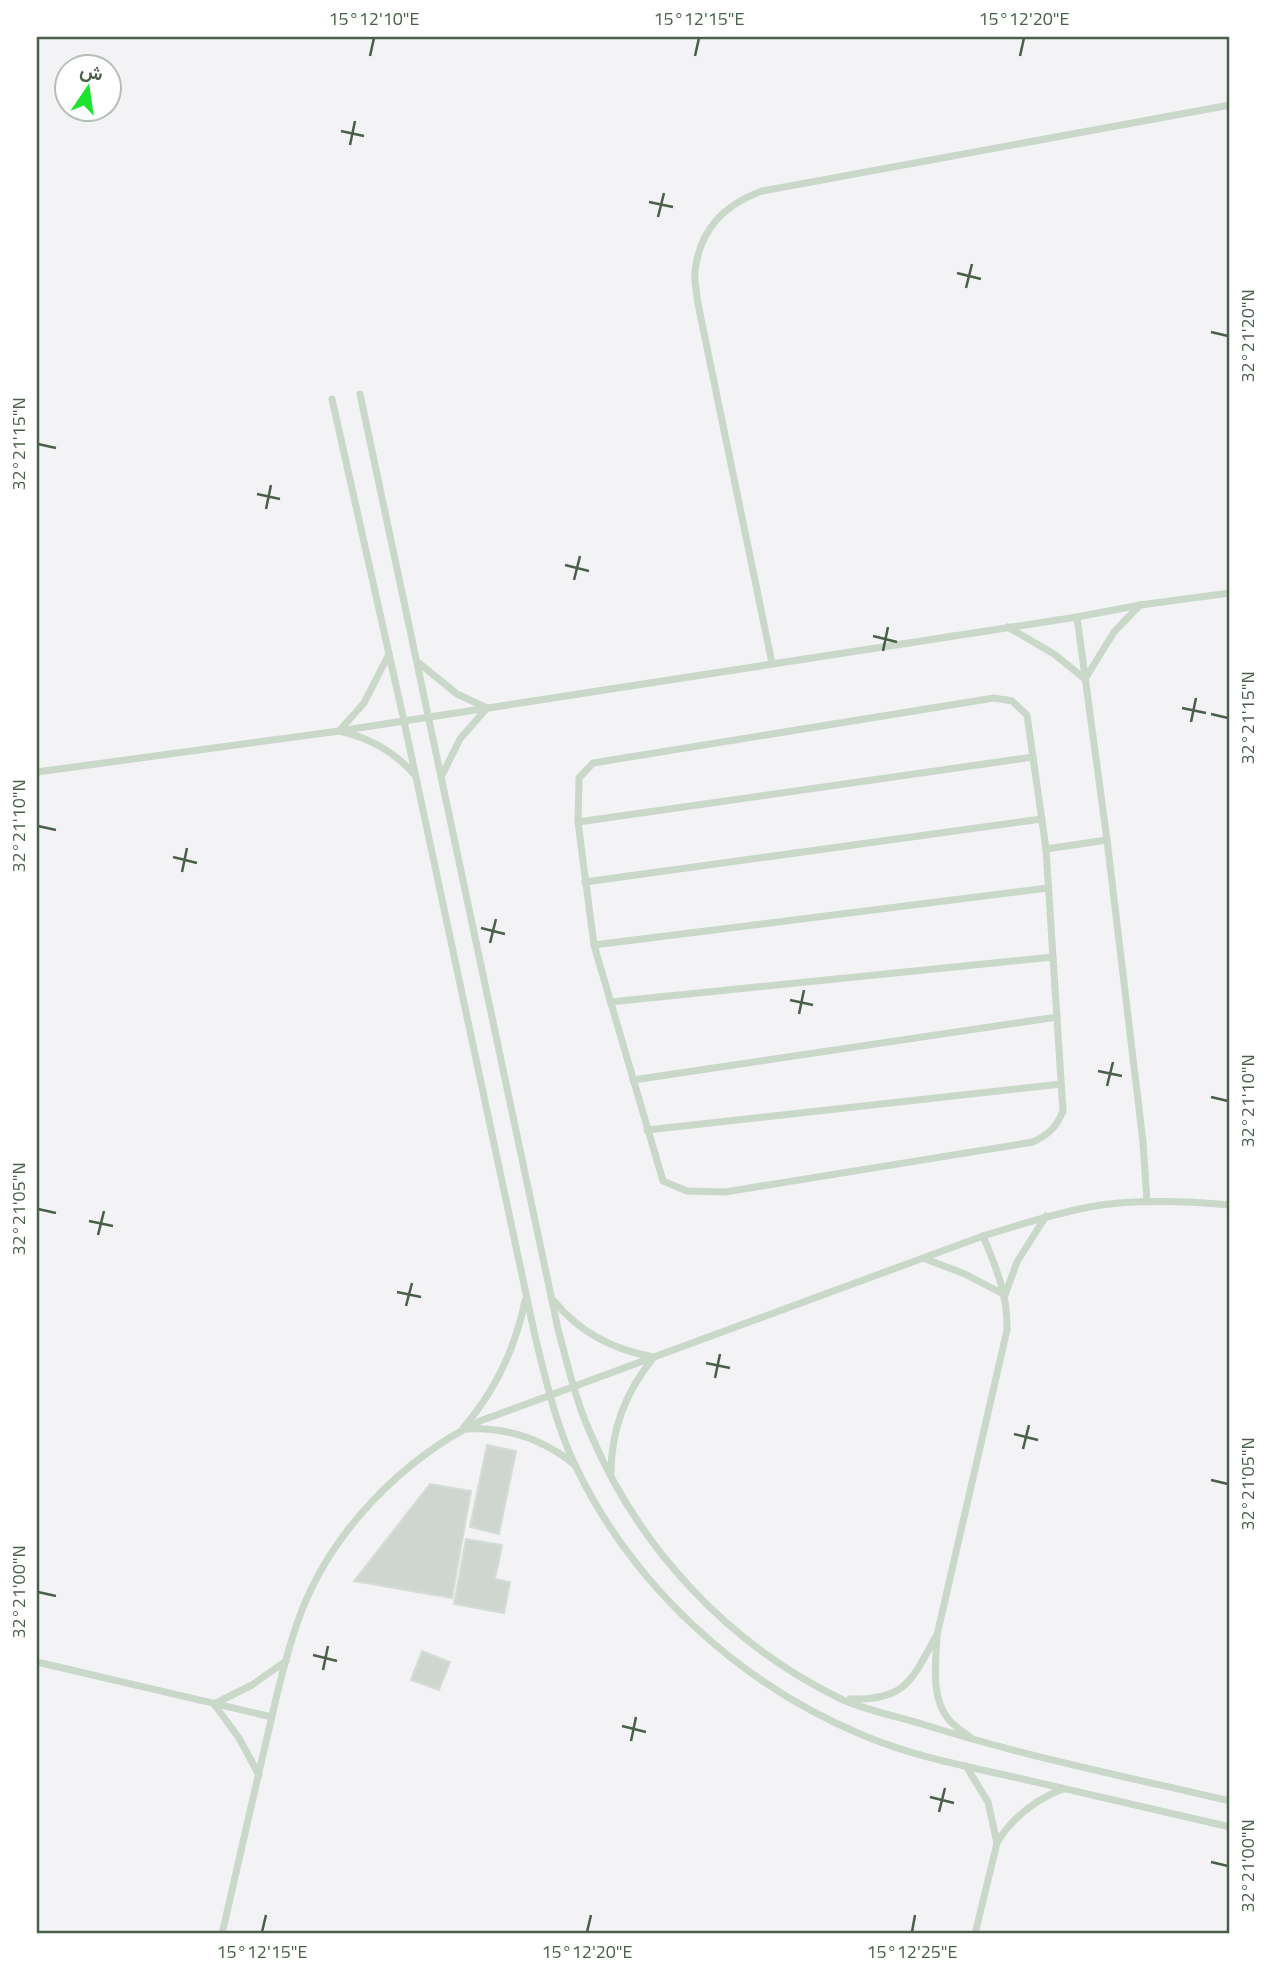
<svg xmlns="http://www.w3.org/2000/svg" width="1267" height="1971" font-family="'Titillium Web',Vazirmatn,sans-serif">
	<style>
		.building { fill: #ced6cf; stroke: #d6ddd8; stroke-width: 2 }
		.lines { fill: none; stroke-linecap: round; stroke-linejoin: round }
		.service { stroke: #c9d8c9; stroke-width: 7 }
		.ticks { fill: none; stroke: #495f49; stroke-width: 2.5 }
		.neatline { fill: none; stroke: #495f49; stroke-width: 2.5 }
		.ticks-label { font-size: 18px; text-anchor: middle; fill: #495f49 }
	</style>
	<rect width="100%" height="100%" fill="#f3f2f4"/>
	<g class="building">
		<path d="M 487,1445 L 516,1451 L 499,1534 L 470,1527 Z"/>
		<path d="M 430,1484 L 471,1491 L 452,1598 L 354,1581 Z"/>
		<path d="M 466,1539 L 502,1545 L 495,1579 L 510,1582 L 504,1613 L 454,1604 Z"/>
		<path d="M 422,1651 L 450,1662 L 439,1690 L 411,1680 Z"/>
	</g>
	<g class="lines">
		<g class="service">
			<path d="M 360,394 L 558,1329 C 567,1362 575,1398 589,1430 C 637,1546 727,1644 841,1699 C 865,1710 895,1716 922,1724 C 1023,1756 1127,1777 1230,1801"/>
			<path d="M 332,399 L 404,721 L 535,1336 C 546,1380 556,1426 576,1467 C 633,1586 739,1683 860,1734 C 911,1756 965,1766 1018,1778 C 1089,1794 1160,1811 1230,1827"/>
			<path d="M 1077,617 L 1107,840 L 1143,1142 L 1147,1202"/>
			<path d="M 1008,627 L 1054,654 L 1085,679 L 1114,632 L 1140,605"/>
			<path d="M 389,654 L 364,703 L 339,731 C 370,738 393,751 414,774"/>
			<path d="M 772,663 L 698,304 C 697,294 694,281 695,271 C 700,229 724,205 762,191 L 1230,105"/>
			<path d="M 420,664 L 457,694 L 487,708 L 460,739 L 442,775"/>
			<path d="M 994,698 L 1012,701 L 1027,715 L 1046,849 L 1063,1111 C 1056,1128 1049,1134 1033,1142 L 725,1192 L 687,1191 L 663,1181 L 594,945 L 578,822 L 579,778 L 593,763 Z"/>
			<path d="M 37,772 L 339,731 L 1077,617 L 1140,605 L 1230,593"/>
			<path d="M 578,822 L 1033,757"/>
			<path d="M 1046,849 L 1107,840"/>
			<path d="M 585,882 L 1042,819"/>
			<path d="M 594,945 L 1048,888"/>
			<path d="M 610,1002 L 1053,957"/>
			<path d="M 633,1080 L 1057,1017"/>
			<path d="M 647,1130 L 1061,1084"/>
			<path d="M 923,1258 L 965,1274 L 1005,1295 L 1017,1262 L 1046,1216"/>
			<path d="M 554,1301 C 580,1333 614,1350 654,1357 C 626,1391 611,1429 611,1473"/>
			<path d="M 464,1427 C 496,1390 515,1349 525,1301"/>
			<path d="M 467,1429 C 508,1427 543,1439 575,1465"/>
			<path d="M 37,1662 L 272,1717"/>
			<path d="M 850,1699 C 905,1700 911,1682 935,1638"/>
			<path d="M 971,1738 C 964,1732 955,1727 949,1720 C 930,1698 936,1662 937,1635 L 1007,1330 C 1008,1295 996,1267 983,1236"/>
			<path d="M 966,1766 L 988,1802 L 997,1843 L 975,1934"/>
			<path d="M 259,1775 L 239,1738 L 214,1704 L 252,1685 L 286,1661"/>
			<path d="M 997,1842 C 1013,1817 1034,1800 1063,1789"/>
			<path d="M 222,1934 C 235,1876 249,1817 262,1759 C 274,1709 284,1657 302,1610 C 334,1529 403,1459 480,1421 L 983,1236 C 1018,1225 1053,1214 1089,1207 C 1134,1199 1185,1201 1230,1205"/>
		</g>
	</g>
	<path class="ticks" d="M 370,56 L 374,38M 695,56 L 699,38M 1020,56 L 1024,38M 341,131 L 364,136M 350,145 L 355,121M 649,202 L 673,207M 658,217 L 664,193M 957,273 L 981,279M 966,288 L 972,264M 1211,332 L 1228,336M 38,444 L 56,448M 257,494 L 280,499M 266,509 L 271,485M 565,565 L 589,571M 574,580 L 580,556M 873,636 L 897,642M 883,651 L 888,627M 1182,708 L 1206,713M 1211,714 L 1228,718M 1191,722 L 1196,698M 38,826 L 56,830M 173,857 L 197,863M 182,872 L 187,848M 481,928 L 505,934M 490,943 L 496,919M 790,1000 L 813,1005M 799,1014 L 804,990M 1098,1071 L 1122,1076M 1107,1086 L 1113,1062M 1211,1097 L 1228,1101M 38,1209 L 56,1213M 89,1221 L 113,1226M 98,1235 L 104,1211M 397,1292 L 421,1297M 406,1306 L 412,1283M 706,1363 L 730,1368M 715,1378 L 720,1354M 1014,1434 L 1038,1440M 1023,1449 L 1029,1425M 1211,1480 L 1228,1484M 38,1592 L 56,1596M 313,1655 L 337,1661M 323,1670 L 328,1646M 622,1726 L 646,1732M 631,1741 L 636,1717M 930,1797 L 954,1803M 939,1812 L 945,1788M 1211,1862 L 1228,1866M 262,1932 L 266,1915M 587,1932 L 591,1915M 912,1932 L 915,1915"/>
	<rect width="1267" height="1971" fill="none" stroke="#ffffff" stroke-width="77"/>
	<g transform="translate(88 88) rotate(13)"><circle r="33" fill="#ffffff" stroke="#b6bfb6" stroke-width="2"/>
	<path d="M0-5L12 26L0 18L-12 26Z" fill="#1ce42e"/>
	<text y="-10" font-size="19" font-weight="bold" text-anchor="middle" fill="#495f49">ش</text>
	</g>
	<rect x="38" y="38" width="1190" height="1894" class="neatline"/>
	<g class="ticks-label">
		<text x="374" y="25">15°12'10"E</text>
		<text x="699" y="25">15°12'15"E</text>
		<text x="1024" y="25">15°12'20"E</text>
		<text transform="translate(1248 336) rotate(-90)" y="6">32°21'20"N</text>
		<text transform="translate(19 444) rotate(-90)" y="6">32°21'15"N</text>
		<text transform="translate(1248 718) rotate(-90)" y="6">32°21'15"N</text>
		<text transform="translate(19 826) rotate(-90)" y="6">32°21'10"N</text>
		<text transform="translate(1248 1101) rotate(-90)" y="6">32°21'10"N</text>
		<text transform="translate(19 1209) rotate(-90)" y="6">32°21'05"N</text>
		<text transform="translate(1248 1484) rotate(-90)" y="6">32°21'05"N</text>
		<text transform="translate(19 1592) rotate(-90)" y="6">32°21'00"N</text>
		<text transform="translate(1248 1866) rotate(-90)" y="6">32°21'00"N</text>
		<text x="262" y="1958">15°12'15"E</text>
		<text x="587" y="1958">15°12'20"E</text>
		<text x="912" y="1958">15°12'25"E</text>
	</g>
</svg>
